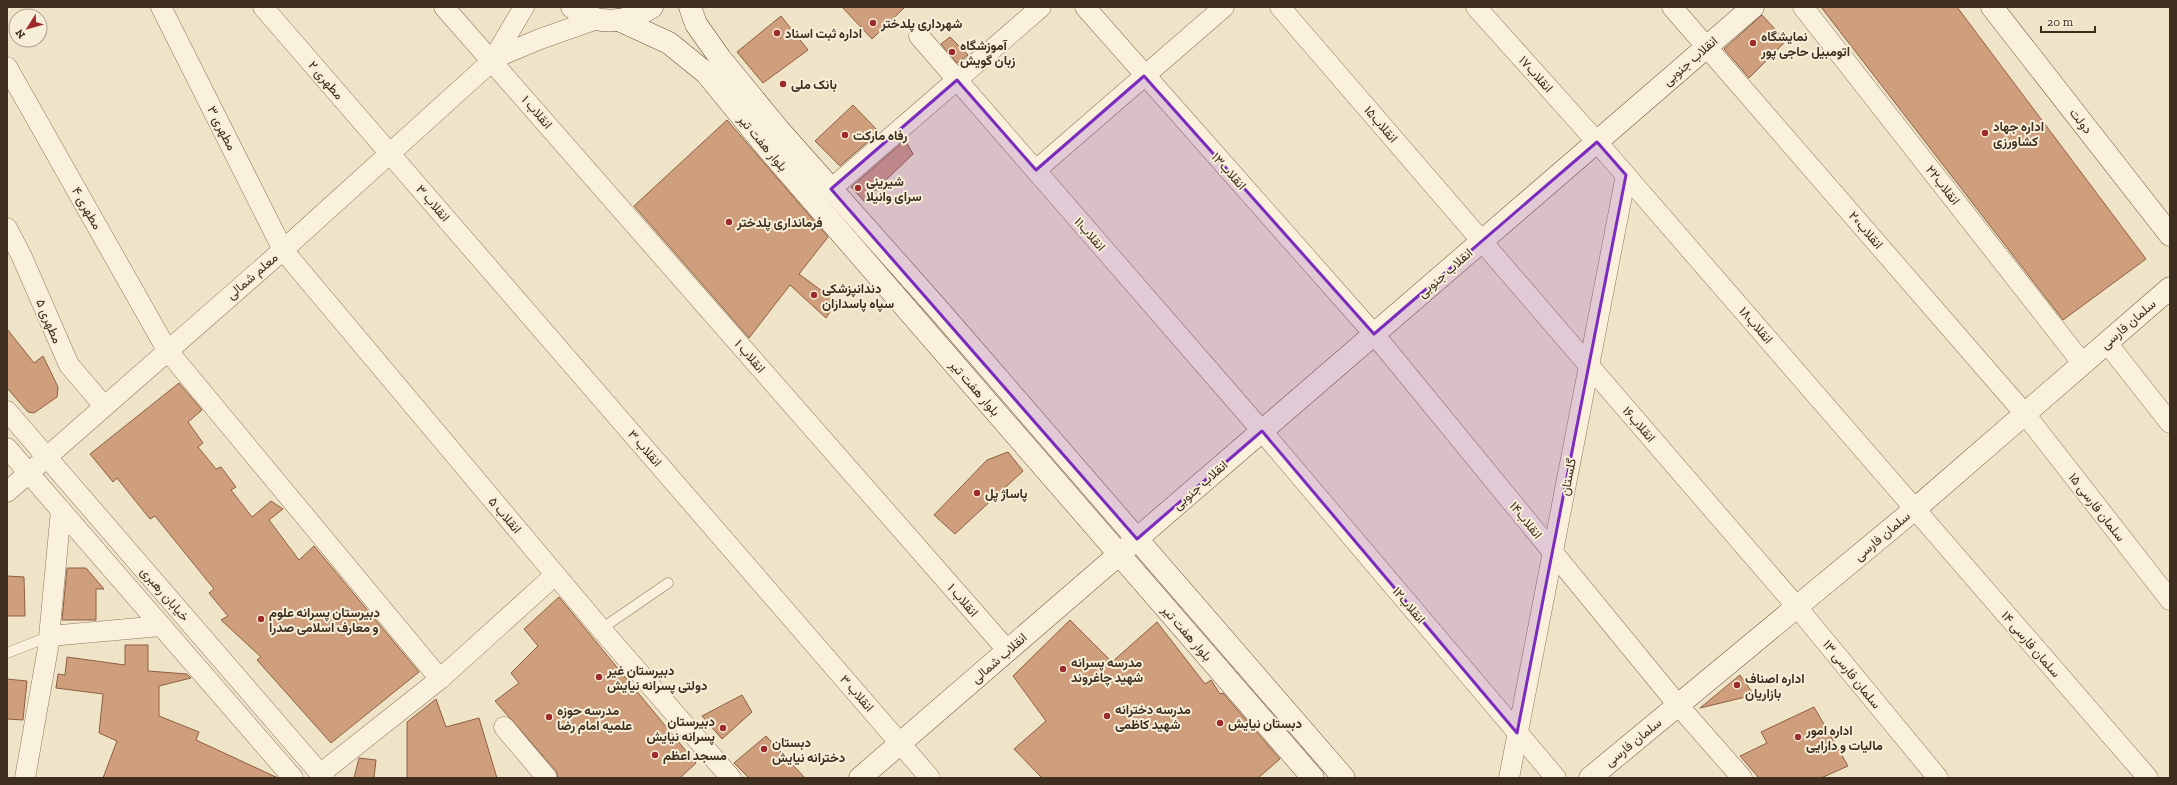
<svg xmlns="http://www.w3.org/2000/svg" width="2177" height="785" font-family="'Zilla Slab',Vazirmatn,serif">
	<style>
		.building { fill: #cf9f7d; stroke: #8d5f41 }
		.lines { fill: none; stroke-linecap: round; stroke-linejoin: round }
		.lane-casing { stroke: #8d765c; stroke-width: 11 }
		.street-casing { stroke: #8d765c; stroke-width: 21 }
		.secondary-casing { stroke: #6f573f; stroke-width: 23 }
		.lane { stroke: #faf1dc; stroke-width: 10 }
		.street { stroke: #faf1dc; stroke-width: 20 }
		.secondary { stroke: #faf1dc; stroke-width: 22 }
		.marked { fill: #7b2cbf; fill-opacity: 0.2; stroke: #7b2cbf; stroke-width: 3; stroke-linejoin: round }
		.poi-dot { fill: #9e2a2b; stroke: #f7eed8; stroke-width: 1.5 }
		.labels { text-anchor: middle; dominant-baseline: central; stroke-width: 4; stroke-linejoin: round; paint-order: stroke }
		.poi-label { font-size: 13px; font-weight: bold; fill: #3d2e20; stroke: #f7eed8; text-anchor: start }
		.street-label { font-size: 13px; fill: #3d2e20; stroke: #f7eed8 }
	</style>
	<rect width="100%" height="100%" fill="#f0e4c8"/>
	<g class="building">
		<path d="M 842,7 L 905,7 L 872,39 Z"/>
		<path d="M 1821,7 L 1957,7 L 2146,259 L 2063,320 Z"/>
		<path d="M 1762,15 L 1786,41 L 1749,78 L 1724,49 Z"/>
		<path d="M 781,16 L 808,50 L 763,83 L 737,52 Z"/>
		<path d="M 950,37 L 968,55 L 957,63 L 941,44 Z"/>
		<path d="M 853,105 L 879,132 L 840,166 L 815,141 Z"/>
		<path d="M 727,120 L 828,237 L 799,274 L 837,302 L 826,318 L 790,285 L 749,338 L 634,206 Z"/>
		<path d="M 905,140 L 913,154 L 864,201 L 851,187 Z"/>
		<path d="M 7,329 L 34,363 L 43,356 L 58,387 L 57,397 L 34,413 L 28,412 L 7,388 Z"/>
		<path d="M 179,383 L 202,410 L 188,422 L 203,443 L 198,447 L 216,469 L 221,467 L 236,487 L 231,490 L 252,517 L 271,501 L 283,509 L 269,520 L 299,560 L 314,546 L 419,672 L 331,743 L 257,660 L 261,657 L 221,620 L 228,616 L 209,593 L 214,589 L 155,516 L 150,519 L 117,478 L 113,482 L 90,454 Z"/>
		<path d="M 1008,452 L 1023,471 L 955,534 L 934,515 L 987,460 Z"/>
		<path d="M 67,568 L 86,568 L 104,589 L 96,589 L 96,620 L 62,620 Z"/>
		<path d="M 7,576 L 24,577 L 25,616 L 7,616 Z"/>
		<path d="M 559,597 L 696,763 L 680,778 L 558,778 L 556,771 L 495,701 L 519,683 L 511,673 L 538,646 L 524,629 Z"/>
		<path d="M 1070,620 L 1112,662 L 1157,622 L 1205,684 L 1211,680 L 1220,694 L 1223,693 L 1280,759 L 1258,778 L 1042,778 L 1014,749 L 1046,721 L 1013,676 Z"/>
		<path d="M 125,645 L 148,645 L 148,671 L 187,674 L 191,678 L 159,686 L 159,716 L 199,732 L 196,740 L 278,778 L 103,778 L 117,741 L 99,733 L 103,694 L 56,688 L 58,674 L 65,675 L 67,657 L 125,665 Z"/>
		<path d="M 1740,675 L 1754,695 L 1700,708 Z"/>
		<path d="M 7,679 L 27,681 L 23,720 L 7,719 Z"/>
		<path d="M 742,695 L 752,712 L 722,739 L 702,716 Z"/>
		<path d="M 436,699 L 446,727 L 479,718 L 497,778 L 407,778 L 407,722 Z"/>
		<path d="M 1814,707 L 1848,766 L 1821,778 L 1759,778 L 1740,756 L 1767,743 L 1761,732 Z"/>
		<path d="M 766,736 L 805,778 L 749,778 L 734,763 Z"/>
		<path d="M 359,758 L 376,760 L 374,778 L 354,778 Z"/>
	</g>
	<g class="lines">
		<g class="lane-casing">
			<g id="lane">
				<path d="M 601,629 L 668,583"/>
				<path d="M 7,653 L 50,636"/>
			</g>
		</g>
		<g class="street-casing">
			<g id="street">
				<path d="M 161,7 L 283,250 L 601,629 L 731,778"/>
				<path d="M 263,7 L 930,778"/>
				<path d="M 444,7 L 1008,651"/>
				<path d="M 1085,7 L 1374,334 L 1678,705 L 1742,778"/>
				<path d="M 1280,7 L 1797,607 L 1938,778"/>
				<path d="M 1476,7 L 1597,142 L 2148,778"/>
				<path d="M 1672,7 L 2025,414 L 2170,600"/>
				<path d="M 1803,7 L 2083,364"/>
				<path d="M 919,36 L 1262,431 L 1556,778"/>
				<path d="M 495,58 L 540,39 L 597,19"/>
				<path d="M 7,67 L 167,350 L 440,679"/>
				<path d="M 1036,170 L 1224,7"/>
				<path d="M 831,189 L 1041,7"/>
				<path d="M 7,228 L 22,257 L 69,365 L 104,406"/>
				<path d="M 2107,343 L 2170,423"/>
				<path d="M 7,411 L 324,778"/>
				<path d="M 7,448 L 293,778"/>
				<path d="M 7,492 L 283,250 L 492,61 L 524,7"/>
				<path d="M 50,636 L 161,626"/>
				<path d="M 504,727 L 547,778"/>
				<path d="M 320,774 L 440,679 L 555,575"/>
				<path d="M 25,778 L 48,648 L 61,510"/>
				<path d="M 1509,778 L 1626,175"/>
			</g>
		</g>
		<g class="secondary-casing">
			<g id="secondary">
				<path d="M 572,7 C 596,27 628,23 652,7"/>
				<path d="M 690,7 L 696,24 L 720,58 L 779,130 L 938,309 L 1344,778"/>
				<path d="M 1992,7 L 2170,235"/>
				<path d="M 619,20 L 669,43 L 706,73 L 769,150 L 1313,778"/>
				<path d="M 860,778 L 1753,7"/>
				<path d="M 1590,778 L 1915,509 L 2170,288"/>
			</g>
		</g>
		<use href="#lane" class="lane"/>
		<use href="#street" class="street"/>
		<use href="#secondary" class="secondary"/>
	</g>
	<path class="marked" d="M 1144,76 L 1374,334 L 1597,142 L 1626,175 L 1517,733 L 1262,431 L 1137,539 L 831,189 L 957,80 L 1036,170 Z"/>
	<g class="poi-dot">
		<circle cx="873" cy="23" r="4"/>
		<circle cx="777" cy="33" r="4"/>
		<circle cx="1753" cy="43" r="4"/>
		<circle cx="952" cy="52" r="4"/>
		<circle cx="783" cy="84" r="4"/>
		<circle cx="1985" cy="133" r="4"/>
		<circle cx="845" cy="135" r="4"/>
		<circle cx="858" cy="188" r="4"/>
		<circle cx="729" cy="222" r="4"/>
		<circle cx="814" cy="295" r="4"/>
		<circle cx="977" cy="493" r="4"/>
		<circle cx="261" cy="619" r="4"/>
		<circle cx="1063" cy="669" r="4"/>
		<circle cx="599" cy="677" r="4"/>
		<circle cx="1737" cy="685" r="4"/>
		<circle cx="1107" cy="716" r="4"/>
		<circle cx="549" cy="717" r="4"/>
		<circle cx="1220" cy="723" r="4"/>
		<circle cx="723" cy="728" r="4"/>
		<circle cx="1798" cy="737" r="4"/>
		<circle cx="764" cy="749" r="4"/>
		<circle cx="655" cy="755" r="4"/>
	</g>
	<g class="labels">
		<g class="poi-label">
			<text x="881" y="23">شهرداری پلدختر</text>
			<text x="785" y="33">اداره ثبت اسناد</text>
			<text x="1761" y="36">نمایشگاه<tspan x="1761" dy="15">اتومبیل حاجی پور</tspan></text>
			<text x="960" y="45">آموزشگاه<tspan x="960" dy="15">زبان گویش</tspan></text>
			<text x="791" y="84">بانک ملی</text>
			<text x="1993" y="126">اداره جهاد<tspan x="1993" dy="15">کشاورزی</tspan></text>
			<text x="853" y="135">رفاه مارکت</text>
			<text x="866" y="181">شیرینی<tspan x="866" dy="15">سرای وانیلا</tspan></text>
			<text x="737" y="222">فرمانداری پلدختر</text>
			<text x="822" y="288">دندانپزشکی<tspan x="822" dy="15">سپاه پاسداران</tspan></text>
			<text x="985" y="493">پاساژ پل</text>
			<text x="269" y="612">دبیرستان پسرانه علوم<tspan x="269" dy="15">و معارف اسلامی صدرا</tspan></text>
			<text x="1071" y="662">مدرسه پسرانه<tspan x="1071" dy="15">شهید چاغروند</tspan></text>
			<text x="607" y="670">دبیرستان غیر<tspan x="607" dy="15">دولتی پسرانه نیایش</tspan></text>
			<text x="1745" y="678">اداره اصناف<tspan x="1745" dy="15">بازاریان</tspan></text>
			<text x="1115" y="709">مدرسه دخترانه<tspan x="1115" dy="15">شهید کاظمی</tspan></text>
			<text x="557" y="710">مدرسه حوزه<tspan x="557" dy="15">علمیه امام رضا</tspan></text>
			<text x="715" y="721" text-anchor="end">دبیرستان<tspan x="715" dy="15">پسرانه نیایش</tspan></text>
			<text x="1228" y="723">دبستان نیایش</text>
			<text x="1806" y="730">اداره امور<tspan x="1806" dy="15">مالیات و دارایی</tspan></text>
			<text x="772" y="742">دبستان<tspan x="772" dy="15">دخترانه نیایش</tspan></text>
			<text x="663" y="755">مسجد اعظم</text>
		</g>
		<g class="street-label">
			<text transform="translate(1690 61) rotate(-41)">انقلاب جنوبی</text>
			<text transform="translate(1536 74) rotate(48)">انقلاب۱۷</text>
			<text transform="translate(326 80) rotate(49)">مطهری ۲</text>
			<text transform="translate(537 112) rotate(49)">انقلاب ۱</text>
			<text transform="translate(2081 121) rotate(52)">دولت</text>
			<text transform="translate(1381 124) rotate(49)">انقلاب۱۵</text>
			<text transform="translate(222 128) rotate(63)">مطهری ۳</text>
			<text transform="translate(763 143) rotate(50)">بلوار هفت تیر</text>
			<text transform="translate(1229 171) rotate(48)">انقلاب۱۳</text>
			<text transform="translate(1943 185) rotate(52)">انقلاب۲۲</text>
			<text transform="translate(433 203) rotate(49)">انقلاب ۳</text>
			<text transform="translate(87 208) rotate(60)">مطهری ۴</text>
			<text transform="translate(1866 230) rotate(49)">انقلاب۲۰</text>
			<text transform="translate(1090 234) rotate(49)">انقلاب۱۱</text>
			<text transform="translate(1445 273) rotate(-41)">انقلاب جنوبی</text>
			<text transform="translate(252 276) rotate(-41)">معلم شمالی</text>
			<text transform="translate(49 321) rotate(67)">مطهری ۵</text>
			<text transform="translate(2128 324) rotate(-41)">سلمان فارسی</text>
			<text transform="translate(1756 325) rotate(49)">انقلاب۱۸</text>
			<text transform="translate(750 356) rotate(49)">انقلاب ۱</text>
			<text transform="translate(975 388) rotate(49)">بلوار هفت تیر</text>
			<text transform="translate(1639 424) rotate(49)">انقلاب۱۶</text>
			<text transform="translate(645 448) rotate(49)">انقلاب ۳</text>
			<text transform="translate(1568 477) rotate(-79)">گلستان</text>
			<text transform="translate(1200 485) rotate(-41)">انقلاب جنوبی</text>
			<text transform="translate(2097 507) rotate(52)">سلمان فارسی ۱۵</text>
			<text transform="translate(505 515) rotate(50)">انقلاب ۵</text>
			<text transform="translate(1526 520) rotate(51)">انقلاب۱۴</text>
			<text transform="translate(1882 536) rotate(-40)">سلمان فارسی</text>
			<text transform="translate(165 594) rotate(49)">خیابان رهبری</text>
			<text transform="translate(963 600) rotate(49)">انقلاب ۱</text>
			<text transform="translate(1409 605) rotate(50)">انقلاب۱۲</text>
			<text transform="translate(1187 633) rotate(49)">بلوار هفت تیر</text>
			<text transform="translate(2031 644) rotate(49)">سلمان فارسی ۱۴</text>
			<text transform="translate(999 658) rotate(-41)">انقلاب شمالی</text>
			<text transform="translate(1852 674) rotate(51)">سلمان فارسی ۱۳</text>
			<text transform="translate(857 693) rotate(49)">انقلاب ۳</text>
			<text transform="translate(1633 742) rotate(-39)">سلمان فارسی</text>
		</g>
	</g>
	<rect width="2177" height="785" fill="none" stroke="#3d2e20" stroke-width="16"/>
	<g transform="translate(28 28) rotate(233)"><circle r="19" fill="#f7eed8" stroke="#ada18e"/>
	<path d="M0-3L7 15L0 10L-7 15Z" fill="#9e2a2b"/>
	<text y="-6" font-size="11" font-weight="bold" text-anchor="middle" fill="#3d2e20">N</text>
	</g>
	<path d="M2041 26v6h54v-6" fill="none" stroke="#3d2e20" stroke-width="2"/>
	<text x="2047" y="26" font-size="12" fill="#3d2e20" stroke="#f7eed8" stroke-width="3" paint-order="stroke">20 m</text>
</svg>
